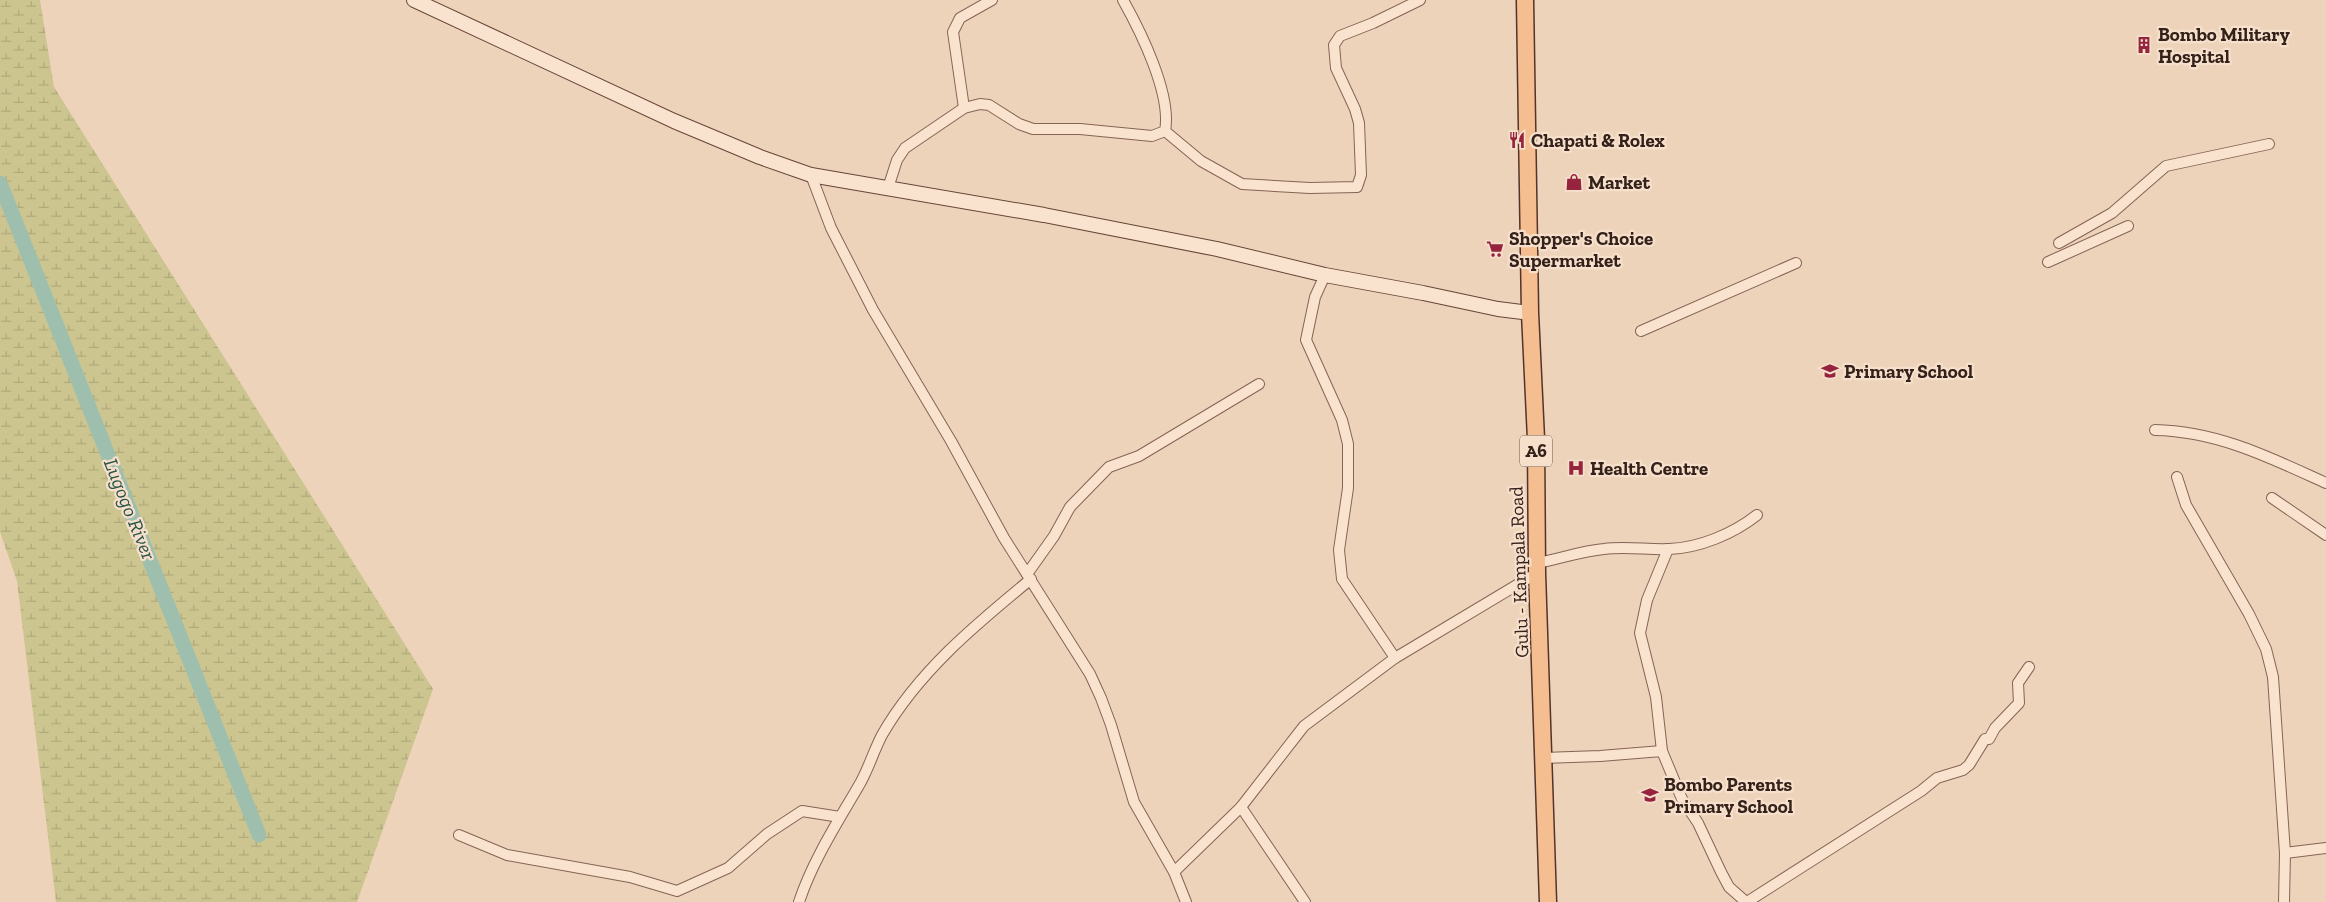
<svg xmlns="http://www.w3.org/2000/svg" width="2326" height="902" font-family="'Zilla Slab',serif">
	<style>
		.wetland { fill: url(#wetland-marsh) }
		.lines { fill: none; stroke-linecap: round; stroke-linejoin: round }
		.river { stroke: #9fbfae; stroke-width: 15 }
		.street-casing { stroke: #856455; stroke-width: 12 }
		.secondary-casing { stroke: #674538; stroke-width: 16 }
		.primary-casing { stroke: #53332a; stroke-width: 19 }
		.street { stroke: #f9e2ce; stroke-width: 10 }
		.secondary { stroke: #f9e2ce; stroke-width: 14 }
		.primary { stroke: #f4be90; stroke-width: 16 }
		.labels { text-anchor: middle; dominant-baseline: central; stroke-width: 4.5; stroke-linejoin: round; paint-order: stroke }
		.shield { fill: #f6dfcb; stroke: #6e5a4f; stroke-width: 1 }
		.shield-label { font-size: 18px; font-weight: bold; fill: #34211a }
		.poi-label { font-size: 19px; font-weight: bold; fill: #34211a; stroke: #f6dfcb; text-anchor: start }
		.street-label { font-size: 19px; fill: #34211a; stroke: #f6dfcb }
		.water-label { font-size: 20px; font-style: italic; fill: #295448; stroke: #f6dfcb }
	</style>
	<defs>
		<pattern id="wetland-marsh" width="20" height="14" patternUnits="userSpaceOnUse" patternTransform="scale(1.25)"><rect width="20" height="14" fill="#ccc58f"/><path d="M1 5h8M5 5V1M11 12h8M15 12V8" fill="none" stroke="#b0a97b"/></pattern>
	</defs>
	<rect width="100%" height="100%" fill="#eed3bb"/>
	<path class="wetland" d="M 0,0 L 40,0 L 54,87 L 433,689 L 357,902 L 56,902 L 17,581 L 0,532 Z"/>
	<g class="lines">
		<path class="river" d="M 0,183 L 259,835"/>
		<g class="street-casing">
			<g id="street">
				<path d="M 964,108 L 953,32 L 960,18 L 992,0"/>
				<path d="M 1165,131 L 1201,161 L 1242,184 L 1310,188 L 1357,187 L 1361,175 L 1359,123 L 1355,109 L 1336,68 L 1334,45 L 1340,36 L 1373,23 L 1420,0"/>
				<path d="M 811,175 L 831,228 L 873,310 L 951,441 L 1004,538 L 1090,674 L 1101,698 L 1111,725 L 1134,802 L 1174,872 L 1186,902"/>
				<path d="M 888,188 L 897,160 L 905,148 L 964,108 L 980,104 L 989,105 L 1019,124 L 1033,129 L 1080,129 L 1152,136 L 1165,131 C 1172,95 1141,32 1123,0"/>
				<path d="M 2059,243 L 2112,213 L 2166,166 L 2269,144"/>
				<path d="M 2048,262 L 2128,226"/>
				<path d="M 1325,275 L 1315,297 L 1306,340 L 1342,420 L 1348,444 L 1348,488 L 1339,550 L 1342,579 L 1395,658"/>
				<path d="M 1641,331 L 1796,263"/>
				<path d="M 2155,430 C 2217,431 2271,458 2326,483"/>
				<path d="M 2177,477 L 2186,505 L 2249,614 L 2266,649 L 2273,677 L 2285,853 L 2284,902"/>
				<path d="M 2272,498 L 2326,535"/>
				<path d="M 1537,563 C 1560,559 1581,551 1604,549 C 1626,546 1648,550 1669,549 C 1699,548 1733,534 1757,515"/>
				<path d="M 1027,574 L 1054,536 L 1070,507 L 1109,467 L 1139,456 L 1259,384"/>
				<path d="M 1662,751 L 1656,697 L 1640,633 L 1647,600 L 1668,549"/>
				<path d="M 1543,758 L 1600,756 L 1662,751 L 1682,799 L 1698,823 L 1721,872 L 1729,887 L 1746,902"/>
				<path d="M 1241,807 L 1305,902"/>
				<path d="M 459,835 L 507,855 L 630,877 L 677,891 L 728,868 L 767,834 L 802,811 L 840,817"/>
				<path d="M 2285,853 L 2326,848"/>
				<path d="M 1174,872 L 1241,807 L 1304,726 L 1395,658 L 1537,573"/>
				<path d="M 799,902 C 812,862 837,823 858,787 C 868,771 873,752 882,735 C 918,672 975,625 1031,579"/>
				<path d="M 1747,902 L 1921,791 L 1937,778 L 1963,770 L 1969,765 L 1985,739 L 1989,739 L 1995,728 L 2019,703 L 2018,683 L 2029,667"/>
			</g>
		</g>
		<g class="secondary-casing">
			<path id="secondary" d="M 414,0 L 674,121 L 760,157 L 811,175 L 1044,215 L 1217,249 L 1325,275 L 1423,293 L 1498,309 L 1530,313"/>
		</g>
		<g class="primary-casing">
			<path id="primary" d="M 1525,0 L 1530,313 L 1536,439 L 1537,573 L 1548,902"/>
		</g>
		<use href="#street" class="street"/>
		<use href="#secondary" class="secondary"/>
		<use href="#primary" class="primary"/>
	</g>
	<defs>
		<g id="building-bare" transform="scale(1.35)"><path d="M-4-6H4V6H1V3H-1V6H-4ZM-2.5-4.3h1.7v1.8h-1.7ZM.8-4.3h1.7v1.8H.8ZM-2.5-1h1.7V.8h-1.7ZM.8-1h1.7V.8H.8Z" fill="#96243f" stroke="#f6dfcb" stroke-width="2.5" paint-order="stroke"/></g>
		<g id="restaurant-bare" transform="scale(1.35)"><path d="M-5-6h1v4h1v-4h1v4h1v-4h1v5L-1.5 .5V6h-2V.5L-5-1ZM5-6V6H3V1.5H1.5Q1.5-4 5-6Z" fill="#96243f" stroke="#f6dfcb" stroke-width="2.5" paint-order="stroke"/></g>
		<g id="shop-bare" transform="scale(1.35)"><path d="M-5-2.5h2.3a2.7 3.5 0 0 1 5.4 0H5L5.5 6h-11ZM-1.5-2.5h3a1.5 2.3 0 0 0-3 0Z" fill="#96243f" stroke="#f6dfcb" stroke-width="2.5" paint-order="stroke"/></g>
		<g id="supermarket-bare" transform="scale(1.35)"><path d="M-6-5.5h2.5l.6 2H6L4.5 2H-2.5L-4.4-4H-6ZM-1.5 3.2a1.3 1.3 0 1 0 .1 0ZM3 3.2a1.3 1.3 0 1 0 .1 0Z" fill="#96243f" stroke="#f6dfcb" stroke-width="2.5" paint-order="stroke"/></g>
		<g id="school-bare" transform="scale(1.35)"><path d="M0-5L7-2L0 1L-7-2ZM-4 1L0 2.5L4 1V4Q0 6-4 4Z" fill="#96243f" stroke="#f6dfcb" stroke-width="2.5" paint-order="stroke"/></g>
		<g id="hospital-bare" transform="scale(1.35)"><path d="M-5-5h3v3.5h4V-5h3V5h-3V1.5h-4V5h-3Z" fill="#96243f" stroke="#f6dfcb" stroke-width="2.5" paint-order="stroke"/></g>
	</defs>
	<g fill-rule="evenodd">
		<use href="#building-bare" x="2144" y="45"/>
		<use href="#restaurant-bare" x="1517" y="140"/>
		<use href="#shop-bare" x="1574" y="182"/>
		<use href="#supermarket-bare" x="1495" y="249"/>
		<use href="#school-bare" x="1830" y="371"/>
		<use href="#hospital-bare" x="1576" y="468"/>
		<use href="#school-bare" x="1650" y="795"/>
	</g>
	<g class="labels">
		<rect class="shield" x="1520" y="435.5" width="32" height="31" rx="4"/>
		<g class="shield-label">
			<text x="1536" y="451">A6</text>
		</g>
		<g class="poi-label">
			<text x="2158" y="34">Bombo Military<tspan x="2158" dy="22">Hospital</tspan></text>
			<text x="1531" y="140">Chapati &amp; Rolex</text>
			<text x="1588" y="182">Market</text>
			<text x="1509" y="238">Shopper's Choice<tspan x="1509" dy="22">Supermarket</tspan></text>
			<text x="1844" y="371">Primary School</text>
			<text x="1590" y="468">Health Centre</text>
			<text x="1664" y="784">Bombo Parents<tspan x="1664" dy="22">Primary School</tspan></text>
		</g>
		<g class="street-label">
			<text transform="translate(1519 572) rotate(-92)">Gulu - Kampala Road</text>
		</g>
		<g class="water-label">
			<text transform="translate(130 509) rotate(68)">Lugogo River</text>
		</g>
	</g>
</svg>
